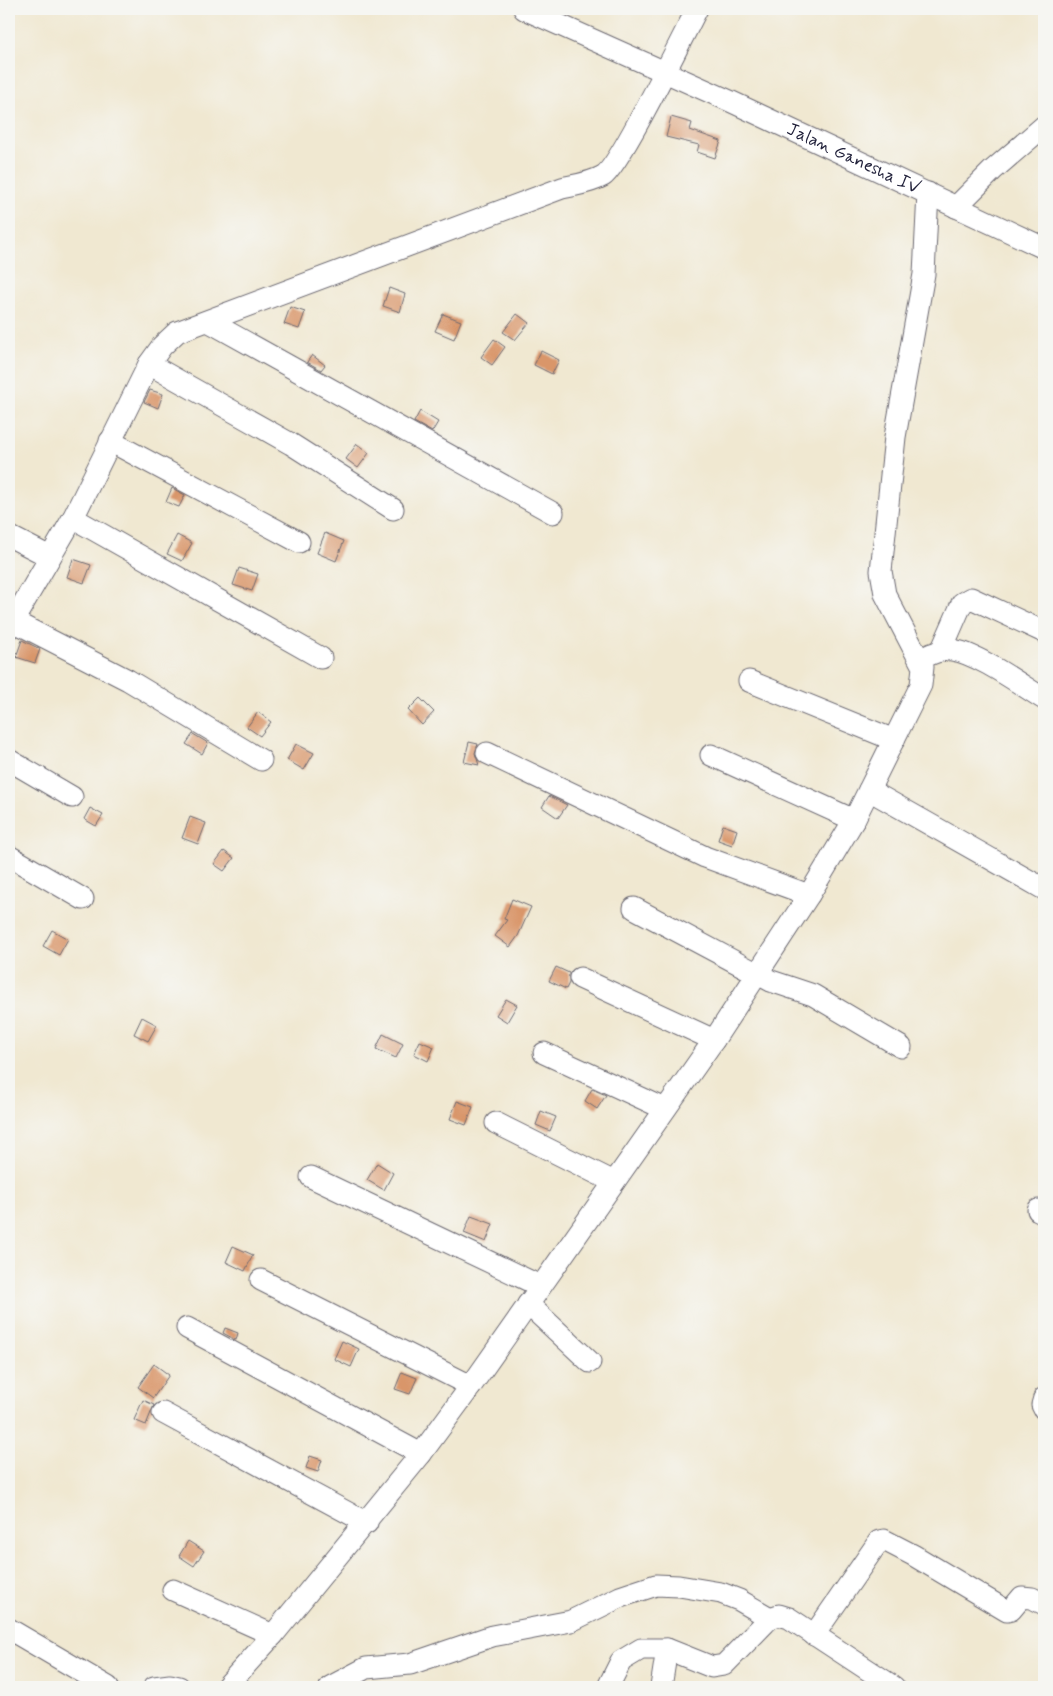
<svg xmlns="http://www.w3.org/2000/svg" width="1053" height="1696" font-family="Mynerve,sans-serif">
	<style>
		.building { fill: #d9966a }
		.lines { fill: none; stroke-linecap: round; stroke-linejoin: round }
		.minor-casing { stroke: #6a6770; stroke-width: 23 }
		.minor { stroke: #fff; stroke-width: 21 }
		.labels { text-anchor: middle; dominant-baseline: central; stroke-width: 4; stroke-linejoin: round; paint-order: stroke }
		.street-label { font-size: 18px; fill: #22223b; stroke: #f6f6f2 }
	</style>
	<rect width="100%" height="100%" fill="#f6f6f2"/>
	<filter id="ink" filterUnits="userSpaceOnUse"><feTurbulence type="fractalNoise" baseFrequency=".02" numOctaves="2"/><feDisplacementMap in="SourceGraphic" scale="10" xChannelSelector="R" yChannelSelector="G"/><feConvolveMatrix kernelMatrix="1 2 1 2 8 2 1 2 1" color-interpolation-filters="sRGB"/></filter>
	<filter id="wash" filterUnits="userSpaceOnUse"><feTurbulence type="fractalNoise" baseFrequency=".0096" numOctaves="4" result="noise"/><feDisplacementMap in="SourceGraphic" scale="20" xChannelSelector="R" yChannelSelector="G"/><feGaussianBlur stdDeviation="1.12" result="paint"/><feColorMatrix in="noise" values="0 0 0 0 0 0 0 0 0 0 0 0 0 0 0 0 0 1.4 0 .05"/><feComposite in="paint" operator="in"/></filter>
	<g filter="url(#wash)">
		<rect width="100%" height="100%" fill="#f0e8d1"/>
		<g id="blocks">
			<g class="building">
				<path d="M 671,117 L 692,123 L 690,130 L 721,141 L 715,158 L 697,152 L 699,145 L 666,137 Z"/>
				<path d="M 389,288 L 405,294 L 400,312 L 383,306 Z"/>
				<path d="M 290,307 L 305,312 L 299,329 L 284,324 Z"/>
				<path d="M 443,314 L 461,321 L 454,339 L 435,331 Z"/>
				<path d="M 517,314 L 529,323 L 515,340 L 503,332 Z"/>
				<path d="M 494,339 L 505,347 L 492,365 L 481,357 Z"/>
				<path d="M 541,351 L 559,360 L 552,374 L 534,365 Z"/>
				<path d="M 312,355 L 325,365 L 321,370 L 307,362 Z"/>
				<path d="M 150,390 L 163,394 L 158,408 L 144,402 Z"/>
				<path d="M 420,411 L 438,422 L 432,432 L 414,422 Z"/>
				<path d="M 357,444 L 369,453 L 358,468 L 346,459 Z"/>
				<path d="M 172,488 L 185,495 L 179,507 L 166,502 Z"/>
				<path d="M 325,533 L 344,541 L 336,561 L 317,553 Z"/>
				<path d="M 177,535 L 192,543 L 182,561 L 167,554 Z"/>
				<path d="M 73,559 L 91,565 L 84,583 L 67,577 Z"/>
				<path d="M 239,568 L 258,574 L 252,591 L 233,585 Z"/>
				<path d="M 22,640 L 40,649 L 35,663 L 16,657 Z"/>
				<path d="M 420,698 L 434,712 L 422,725 L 408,710 Z"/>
				<path d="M 258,712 L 271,722 L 260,736 L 247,727 Z"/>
				<path d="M 193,734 L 208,743 L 202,754 L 186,744 Z"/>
				<path d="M 469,742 L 478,744 L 475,753 L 479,765 L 464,762 Z"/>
				<path d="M 296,744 L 314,753 L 304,770 L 287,760 Z"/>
				<path d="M 549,796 L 567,805 L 558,818 L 542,807 Z"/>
				<path d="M 90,808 L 103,815 L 96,826 L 84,819 Z"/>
				<path d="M 190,817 L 206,823 L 198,844 L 182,838 Z"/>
				<path d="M 723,825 L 737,830 L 732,845 L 718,840 Z"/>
				<path d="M 224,851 L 234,858 L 224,871 L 214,864 Z"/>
				<path d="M 512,899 L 531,907 L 518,936 L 510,947 L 495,936 L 507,920 L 504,919 Z"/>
				<path d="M 52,930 L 68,939 L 59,955 L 43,946 Z"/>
				<path d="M 556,967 L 569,973 L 569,983 L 566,989 L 549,981 Z"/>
				<path d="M 506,999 L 517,1005 L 507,1022 L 496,1015 Z"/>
				<path d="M 142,1017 L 157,1025 L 148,1041 L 134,1034 Z"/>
				<path d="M 383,1034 L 403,1044 L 396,1058 L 376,1049 Z"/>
				<path d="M 420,1041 L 434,1047 L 428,1061 L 414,1054 Z"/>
				<path d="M 592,1089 L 606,1095 L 597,1109 L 585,1101 Z"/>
				<path d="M 457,1101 L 473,1107 L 466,1125 L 450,1119 Z"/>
				<path d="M 541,1111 L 556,1117 L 550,1131 L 536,1125 Z"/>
				<path d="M 377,1163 L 393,1173 L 384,1190 L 367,1180 Z"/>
				<path d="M 471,1216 L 493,1224 L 486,1242 L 464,1233 Z"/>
				<path d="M 233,1246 L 253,1255 L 245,1271 L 226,1262 Z"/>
				<path d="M 225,1328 L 238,1333 L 236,1340 L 223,1333 Z"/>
				<path d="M 342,1341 L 359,1349 L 351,1367 L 334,1359 Z"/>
				<path d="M 154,1364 L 169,1375 L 153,1398 L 138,1387 Z"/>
				<path d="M 402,1372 L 417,1378 L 410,1394 L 395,1389 Z"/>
				<path d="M 143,1400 L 154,1405 L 146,1425 L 134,1420 Z"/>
				<path d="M 310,1456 L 322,1460 L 318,1472 L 306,1468 Z"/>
				<path d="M 188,1541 L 204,1551 L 194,1566 L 179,1556 Z"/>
			</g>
		</g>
	</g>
	<g filter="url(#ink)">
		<use href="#blocks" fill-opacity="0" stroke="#6a6770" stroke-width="1"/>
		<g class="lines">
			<g class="minor-casing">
				<g id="minor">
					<path id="s1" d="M 524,9 L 732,102 L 1044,248"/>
					<path d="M 956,207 L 993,170 L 1044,126"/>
					<path d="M 208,321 L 553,513"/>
					<path d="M 149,364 L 291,444 L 393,509"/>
					<path d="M 110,441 L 299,542"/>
					<path d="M 73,518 L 321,658"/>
					<path d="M 9,536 L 50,557"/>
					<path d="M 13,621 L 128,680 L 261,760"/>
					<path d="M 9,628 L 73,518 L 149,364 L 162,346 L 177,332 L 562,188 C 575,185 591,183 603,176 C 619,167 684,34 697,9"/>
					<path d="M 941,651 L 962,603 L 971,598 L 1044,632"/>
					<path d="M 929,655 C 937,652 943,649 952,650 C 977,653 1021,685 1044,699"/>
					<path d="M 749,681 L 894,740"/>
					<path d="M 487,753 L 705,857 L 809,895"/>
					<path d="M 711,755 L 854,820"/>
					<path d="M 9,760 L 72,797"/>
					<path d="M 869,790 L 1044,889"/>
					<path d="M 9,856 L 83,899"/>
					<path d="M 634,908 L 771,981 L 813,995 L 901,1047"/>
					<path d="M 580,978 L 714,1040"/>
					<path d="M 544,1053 L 665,1109"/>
					<path d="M 496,1123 L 614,1182"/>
					<path d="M 311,1177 L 540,1286"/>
					<path d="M 1038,1210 L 1044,1213"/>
					<path d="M 261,1280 L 471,1386"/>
					<path d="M 528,1304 L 590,1362"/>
					<path d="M 187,1328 L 421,1454"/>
					<path d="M 1044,1398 L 1042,1405 L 1044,1409"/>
					<path d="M 163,1413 L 367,1523"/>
					<path d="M 173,1590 L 273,1635"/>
					<path d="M 9,1629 L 108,1687"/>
					<path d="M 814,1635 L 879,1541 L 884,1540 L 913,1555 L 1007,1611 L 1011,1610 L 1022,1597 L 1032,1598 L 1044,1604"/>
					<path d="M 154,1687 L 170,1685 L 179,1687"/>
					<path d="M 226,1687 L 273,1635 L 421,1454 L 471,1386 L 714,1040 L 809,895 L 854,820 L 921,685 L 923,667 L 885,594 L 881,571 L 895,437 L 924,274 L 928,193"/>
					<path d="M 330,1687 L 366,1668 L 410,1664 L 492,1636 L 571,1621 L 620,1597 L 656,1585 L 679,1586 L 721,1593 L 739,1600 L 770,1618"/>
					<path d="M 608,1687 L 621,1661 L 641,1649 L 667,1649 L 712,1667 L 724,1665 L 770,1618 L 779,1615 L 789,1618 L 894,1687"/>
					<path d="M 661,1687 L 667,1649"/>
				</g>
			</g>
			<use href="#minor" class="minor"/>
		</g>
	</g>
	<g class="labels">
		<g class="street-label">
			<text stroke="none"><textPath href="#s1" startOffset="362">Jalan Ganesha IV</textPath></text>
		</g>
	</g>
	<rect width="1053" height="1696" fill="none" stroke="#f6f6f2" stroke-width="30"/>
</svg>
